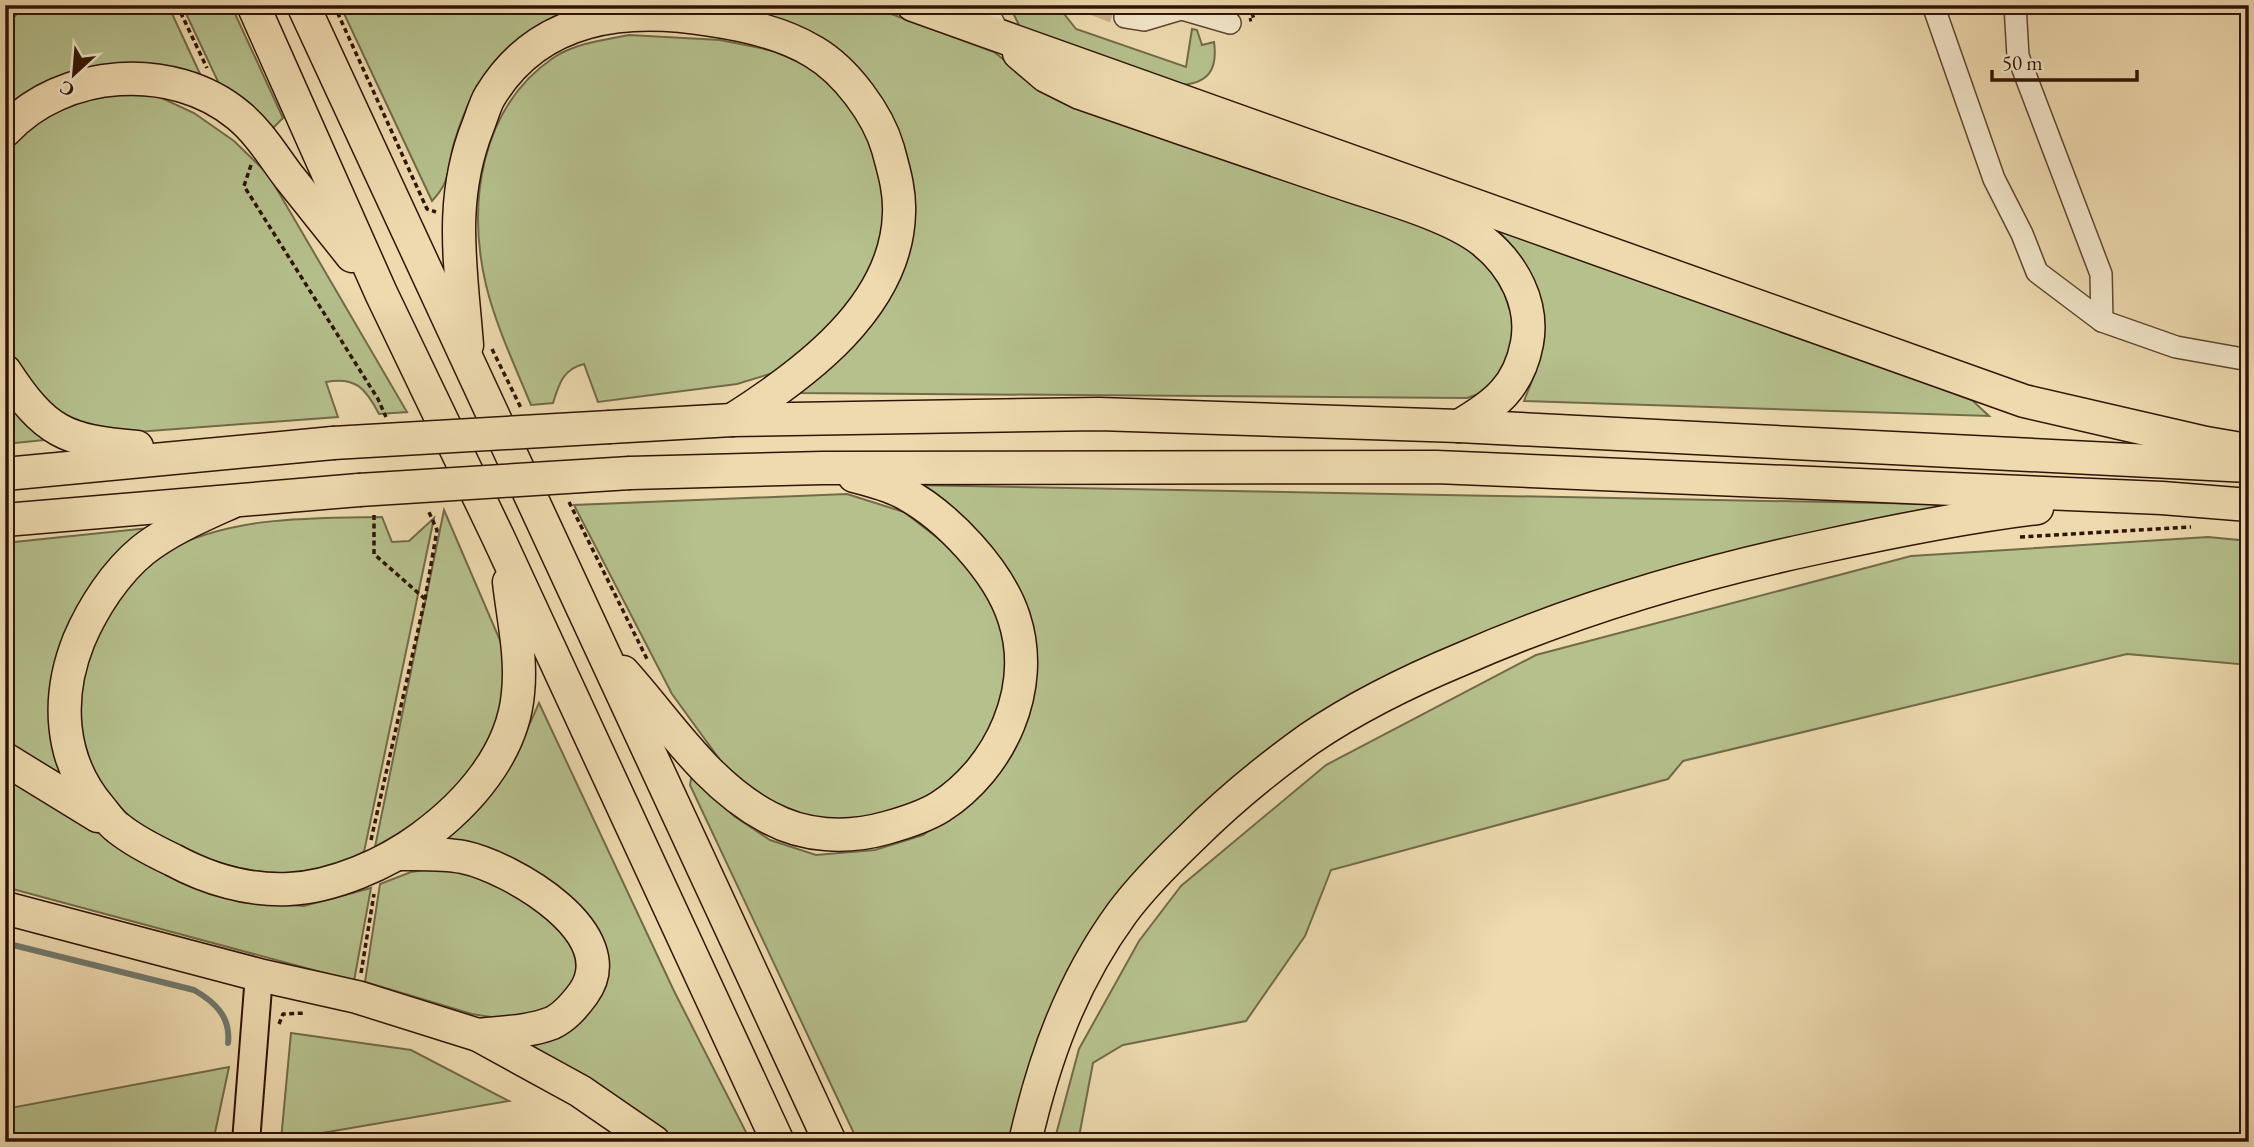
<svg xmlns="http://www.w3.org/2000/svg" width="2254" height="1147" font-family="'EB Garamond',serif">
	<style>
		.green { fill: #b5c08d; stroke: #736a49; stroke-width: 2 }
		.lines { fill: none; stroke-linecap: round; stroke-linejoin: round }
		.stream { stroke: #70786c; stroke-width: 6 }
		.minor-tunnel { stroke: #c7b28d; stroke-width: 21; stroke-dasharray: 21 10; stroke-linecap: butt }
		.minor-casing { stroke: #604630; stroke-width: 24 }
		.major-casing { stroke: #311405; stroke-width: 30 }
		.highway-casing { stroke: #311405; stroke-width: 35 }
		.path { stroke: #311405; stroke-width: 3.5; stroke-dasharray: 5 3.5; stroke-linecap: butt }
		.minor { stroke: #f3e7cb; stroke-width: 21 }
		.major { stroke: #eddaaf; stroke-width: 26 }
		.highway { stroke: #eddaaf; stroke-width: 32 }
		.highway-bridge-casing { stroke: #311405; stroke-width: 35; stroke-linecap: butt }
		.highway-bridge { stroke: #eddaaf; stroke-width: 32 }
	</style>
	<rect width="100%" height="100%" fill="#eddaaf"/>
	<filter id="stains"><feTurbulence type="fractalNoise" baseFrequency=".00286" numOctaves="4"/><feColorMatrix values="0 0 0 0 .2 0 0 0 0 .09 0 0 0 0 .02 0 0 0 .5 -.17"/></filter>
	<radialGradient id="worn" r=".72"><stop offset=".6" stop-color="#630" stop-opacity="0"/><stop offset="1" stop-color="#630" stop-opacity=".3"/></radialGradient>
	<g class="green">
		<path d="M 25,5 L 168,5 L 201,76 L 142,65 L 5,117 L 5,27 Z"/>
		<path d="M 182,5 L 231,5 L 283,118 L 267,134 L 221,88 Z"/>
		<path d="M 340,5 L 595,5 C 515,26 478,63 454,143 C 447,168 452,180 432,201 Z"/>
		<path d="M 714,5 L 867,5 L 994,52 L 1037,86 L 1440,231 L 1467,244 L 1500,280 L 1513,320 L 1514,337 L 1511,361 L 1487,391 L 1467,398 L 799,393 L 888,293 L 883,110 Z"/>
		<path d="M 1009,5 L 1057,5 L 1076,29 L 1186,67 L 1192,29 L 1197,30 L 1202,45 L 1214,42 C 1218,70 1208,84 1179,85 L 1021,29 Z"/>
		<path d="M 629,35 L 720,40 L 775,51 L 811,67 L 836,89 L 861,121 L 875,146 L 889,218 L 864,291 L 804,352 L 776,372 L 737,384 L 598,402 L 584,364 C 563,369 559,384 553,403 L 531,405 C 515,366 496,326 486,285 C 467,204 480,108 553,58 C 575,43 604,40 629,35 Z"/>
		<path d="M 117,92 L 151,93 L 194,113 L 234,141 L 268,174 L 407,412 L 379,414 C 366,389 356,376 326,382 L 338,417 L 136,432 L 91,427 L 62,415 L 21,376 L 5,352 L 5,149 C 40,115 71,103 117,92 Z"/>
		<path d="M 1490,222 L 1972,400 L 1989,416 L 1524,401 L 1533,378 L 1539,341 L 1530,276 L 1513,247 Z"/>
		<path d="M 5,397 L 45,440 L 5,444 Z"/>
		<path d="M 914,485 L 1933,504 L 1953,511 L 1482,637 L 1123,888 L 1093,927 L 1031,1060 L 1012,1142 L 858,1142 L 690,785 L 692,773 L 734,816 L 770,840 L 816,855 L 875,850 L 923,835 L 970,801 L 1030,639 Z"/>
		<path d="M 847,494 L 904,512 L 948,546 L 987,590 L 1006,638 L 1011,682 L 996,732 L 958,778 L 914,807 L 867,820 L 815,819 L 771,801 L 728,771 L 672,694 L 574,505 Z"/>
		<path d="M 444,510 L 502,645 L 507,689 L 498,729 L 479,764 L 449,799 L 419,821 L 375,847 Z"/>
		<path d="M 382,517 L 392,542 L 409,541 L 434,518 L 364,852 C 350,859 335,868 320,870 C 278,878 234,870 195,854 C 166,842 137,828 115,805 C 76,765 69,696 89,646 C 93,636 101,627 106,618 C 121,593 137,566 164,552 C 230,516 309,518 382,517 Z"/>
		<path d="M 149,528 L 88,598 L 63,778 L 5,745 L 5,543 Z"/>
		<path d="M 2208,537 L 2249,541 L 2249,665 L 2127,654 L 1683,761 L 1668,779 L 1331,870 L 1305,936 L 1246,1021 L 1123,1045 L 1093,1063 L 1078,1142 L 1054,1142 L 1079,1049 L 1139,941 L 1181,886 L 1326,765 L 1536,655 L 1911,556 Z"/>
		<path d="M 539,703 L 674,991 L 751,1142 L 675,1142 L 607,1093 L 510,1041 L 585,1008 L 586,914 L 429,844 C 442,836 459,827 471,817 C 503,787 521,743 539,703 Z"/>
		<path d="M 5,774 L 193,886 L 240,902 L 304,906 L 371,888 L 354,981 L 5,887 Z"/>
		<path d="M 438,868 L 474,873 L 528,900 L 581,950 L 577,983 L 553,1010 L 497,1018 L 472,1014 L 365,982 L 380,884 L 411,872 Z"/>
		<path d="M 291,1033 L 411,1050 L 509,1101 L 281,1140 Z"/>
		<path d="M 229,1067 L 213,1142 L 5,1142 L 5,1109 Z"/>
	</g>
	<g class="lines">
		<path class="stream" d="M 5,943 L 194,990 C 215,1002 231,1017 228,1043"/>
		<path class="minor-tunnel" d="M 1094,5 L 1125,17"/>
		<g class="minor-casing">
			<g id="minor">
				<path d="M 984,5 L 1002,39"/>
				<path d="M 1168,5 L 1230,23"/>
				<path d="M 1933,5 L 1994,179 L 2022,234 L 2037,272 L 2102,321 L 2176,347 L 2249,360"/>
				<path d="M 2015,5 L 2018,56 L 2101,274 L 2102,321"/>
				<path d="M 1125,17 L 1144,20 L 1181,9"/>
			</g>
		</g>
		<g class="major-casing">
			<path id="major" d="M 246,1142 L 259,975"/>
		</g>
		<g class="highway-casing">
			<g id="highway">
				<path d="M 253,5 L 381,293 L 499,539 L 778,1142"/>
				<path d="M 303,5 C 476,385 656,762 830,1142"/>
				<path d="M 913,5 L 2024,401 L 2206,443 L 2241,449"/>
				<path d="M 1019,53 L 1046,76 L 1080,93 C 1165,123 1251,152 1336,181 C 1379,196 1449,214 1483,241 C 1514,266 1534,304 1527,343 C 1519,387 1495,405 1459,426"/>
				<path d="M 5,131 C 63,68 173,61 238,115 C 259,132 273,156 289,177 C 310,203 331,230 352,256"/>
				<path d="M 467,345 C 461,267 448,201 478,126 C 482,116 485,104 490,96 C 539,15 626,6 711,20 C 746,25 783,33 814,52 C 846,71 878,114 888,149 C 894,171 900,191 899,213 C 897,307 803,375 732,420"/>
				<path d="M 5,371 C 45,432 65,441 137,447"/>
				<path d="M 610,427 L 732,420 L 1099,414 L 1459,426 L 2249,466"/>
				<path d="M 630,473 L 822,468 L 1436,467 L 2162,498 L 2249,505"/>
				<path d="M 5,474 L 333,443"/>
				<path d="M 232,502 C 201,516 170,529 143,550 C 116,572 93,607 79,640 C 56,697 59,760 100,808 C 106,815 111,823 118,828 C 134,841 154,851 173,860 C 208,879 249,891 289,889 C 333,887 386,864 421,838 C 468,804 513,753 518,693 C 522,656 513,618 509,582"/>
				<path d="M 5,520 L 359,490"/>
				<path d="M 623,672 C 668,722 707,785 768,817 C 804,837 847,839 886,828 C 904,823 924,817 940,807 C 1001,768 1037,688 1014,618 C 999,571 947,516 904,493 C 889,485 870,480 854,476"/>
				<path d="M 5,759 L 98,816"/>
				<path d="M 399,854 C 421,854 442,853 463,857 C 511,867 627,934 583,994 C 574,1006 565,1017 552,1023 C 529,1032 503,1032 478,1035"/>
				<path d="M 5,908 L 259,975 L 357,997 L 478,1035 L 580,1091 L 654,1142"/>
				<path d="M 1025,1142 C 1044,1059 1071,983 1122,913 C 1142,886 1166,862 1191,838 C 1227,802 1267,769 1309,739 C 1356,707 1409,681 1462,659 C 1576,609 1694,574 1816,548 C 1889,532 1962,517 2037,508"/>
			</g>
		</g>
		<g class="path">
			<path d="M 177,5 L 207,68"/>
			<path d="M 334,5 L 427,209 L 436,212"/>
			<path d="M 1249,5 L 1254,19 L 1249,20"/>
			<path d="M 251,165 L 244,186 L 378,399 L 386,417"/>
			<path d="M 492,349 L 521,408"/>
			<path d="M 569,502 L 648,661"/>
			<path d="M 374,515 L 374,554 L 425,599"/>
			<path d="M 2020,537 L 2191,527"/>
			<path d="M 371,840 L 425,599 L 437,530 L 428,510"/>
			<path d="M 361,973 L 374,894"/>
			<path d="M 279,1024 L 283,1014 L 306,1013"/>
		</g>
		<use href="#minor" class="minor"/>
		<use href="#major" class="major"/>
		<use href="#highway" class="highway"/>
		<g class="highway-bridge-casing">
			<g id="highway-bridge">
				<path d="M 333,443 L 610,427"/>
				<path d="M 359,490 L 630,473"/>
			</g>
		</g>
		<use href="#highway-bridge" class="highway-bridge"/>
	</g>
	<rect width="2254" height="1147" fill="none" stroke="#eddaaf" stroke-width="28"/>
	<rect x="7" y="7" width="2240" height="1133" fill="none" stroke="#311405" stroke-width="3.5"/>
	<rect x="14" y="14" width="2226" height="1119" fill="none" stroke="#311405" stroke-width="2"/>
	<g transform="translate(74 74) rotate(206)" stroke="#f3e7cb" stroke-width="5" paint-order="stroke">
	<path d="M0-5L12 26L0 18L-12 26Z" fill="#311405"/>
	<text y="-10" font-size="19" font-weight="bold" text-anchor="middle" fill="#311405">С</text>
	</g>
	<path d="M1992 70v10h145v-10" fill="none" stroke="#311405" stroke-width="3.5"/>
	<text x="2002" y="70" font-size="21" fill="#311405" stroke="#f3e7cb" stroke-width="5" paint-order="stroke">50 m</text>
	<rect width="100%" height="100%" filter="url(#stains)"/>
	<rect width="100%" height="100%" fill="url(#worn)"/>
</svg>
